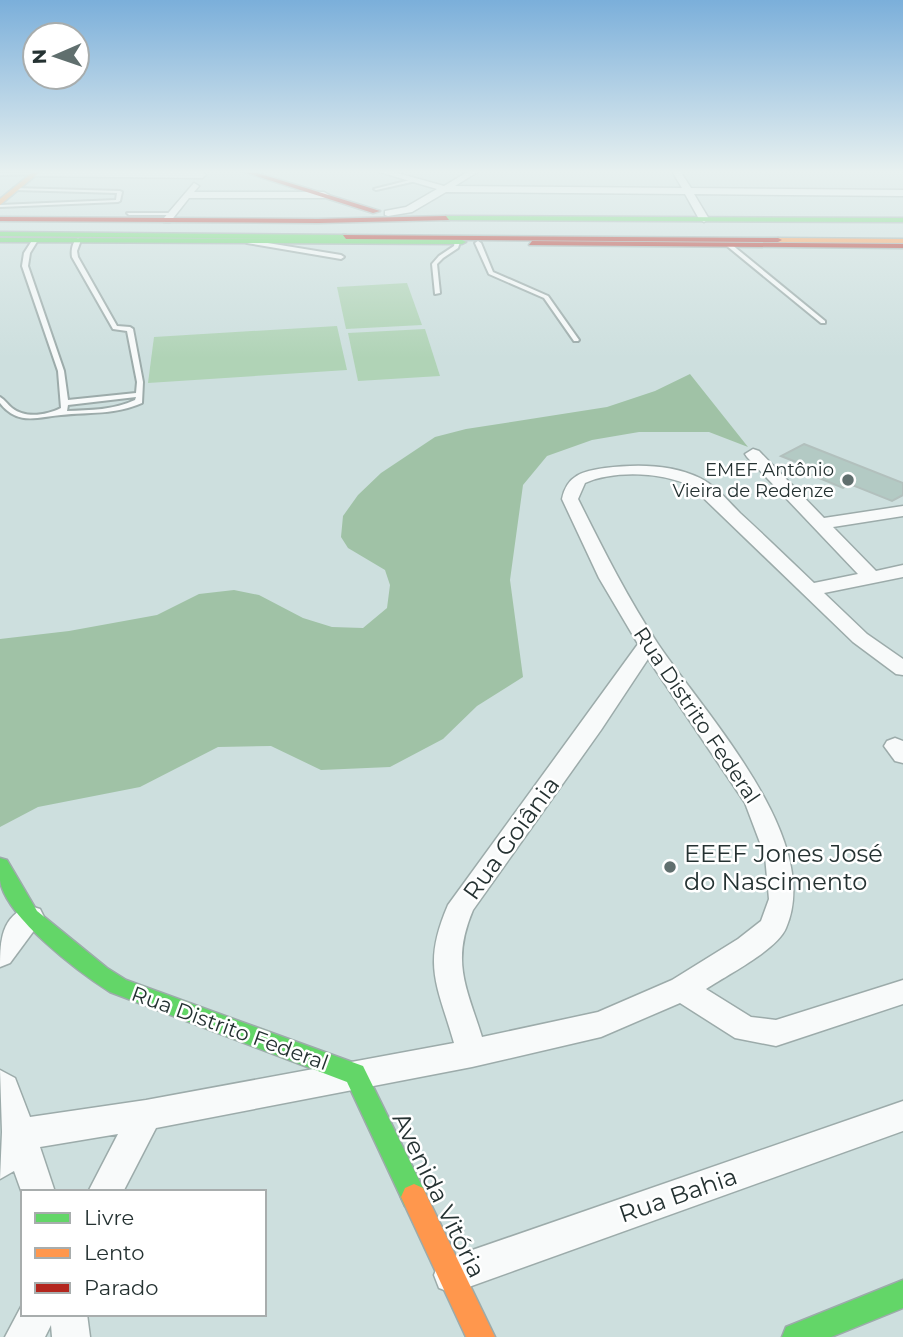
<svg xmlns="http://www.w3.org/2000/svg" width="903" height="1337" font-family="Montserrat,sans-serif">
	<style>
		.green { fill: #b0d3b6 }
		.forest { fill: #a0c2a6 }
		.building { fill: #b3cac4; stroke: #b2c0bd; stroke-width: 2 }
		.lines { fill: none; stroke-linecap: round; stroke-linejoin: round }
		.lane-casing { stroke: #9cabaa; stroke-width: 4 }
		.street-casing { stroke: #9cabaa; stroke-width: 3 }
		.fast-casing { stroke: #9cabaa; stroke-width: 3 }
		.slow-casing { stroke: #9cabaa; stroke-width: 3 }
		.jam-casing { stroke: #9cabaa; stroke-width: 3 }
		.lane { fill: #f8fafa; fill-rule: evenodd }
		.street { fill: #f8fafa; fill-rule: evenodd }
		.fast { fill: #63d668; fill-rule: evenodd }
		.slow { fill: #ff974d; fill-rule: evenodd }
		.jam { fill: #b3261e; fill-rule: evenodd }
		.poi-dot { fill: #606f6e; stroke: #fff; stroke-width: 2.5 }
		.labels { text-anchor: middle; dominant-baseline: central; stroke-width: 5; stroke-linejoin: round; paint-order: stroke }
		.far-poi-label { font-size: 18px; fill: #253232; stroke: #fff; text-anchor: end }
		.street-label { font-size: 21px; fill: #253232; stroke: #fff }
		.near-street-label { font-size: 24px; fill: #253232; stroke: #fff }
		.near-poi-label { font-size: 24px; fill: #253232; stroke: #fff; text-anchor: start }
	</style>
	<rect width="100%" height="100%" fill="#cddfde"/>
	<g class="green">
		<path d="M 407,283 L 422,325 L 346,329 L 337,287 Z"/>
		<path d="M 337,326 L 347,370 L 148,383 L 154,337 Z"/>
		<path d="M 425,329 L 440,376 L 358,381 L 348,333 Z"/>
	</g>
	<path class="forest" d="M 690,374 L 748,447 L 709,432 L 639,432 L 592,440 L 547,456 L 523,485 L 510,580 L 523,677 L 477,706 L 443,739 L 390,767 L 321,770 L 271,746 L 218,747 L 140,787 L 38,807 L 0,827 L 0,639 L 69,631 L 157,615 L 199,594 L 234,590 L 259,595 L 303,618 L 332,627 L 363,628 L 387,608 L 390,585 L 385,570 L 348,548 L 341,537 L 343,516 L 358,495 L 381,473 L 435,437 L 466,429 L 607,407 L 655,391 Z"/>
	<path class="building" d="M 804,444 L 903,483 L 903,495 L 892,501 L 850,484 L 843,488 L 812,475 L 819,471 L 781,456 Z"/>
	<g class="lines">
		<g class="lane-casing">
			<g id="lane">
				<path d="M 0,173 L 34,173 L 36,174 L 0,175 Z"/>
				<path d="M 414,179 L 416,181 L 376,190 L 374,189 Z"/>
				<path d="M 14,188 L 120,191 L 122,192 L 120,201 L 118,202 L 0,207 L 0,205 L 116,200 L 117,193 L 16,190 Z"/>
				<path d="M 127,213 L 171,213 L 173,214 L 171,215 L 129,215 Z"/>
				<path d="M 33,239 L 38,240 L 30,253 L 28,266 L 64,371 L 68,400 L 136,393 L 137,382 L 127,331 L 113,329 L 72,257 C 71,251 72,242 78,238 L 81,240 L 77,251 L 78,257 L 117,326 L 130,327 L 133,329 L 143,382 L 142,403 C 115,415 89,412 61,415 C 37,417 18,426 0,403 L 0,397 C 5,400 8,405 12,408 C 26,419 47,415 61,408 L 58,371 L 22,266 L 24,253 ZM 136,397 L 135,400 C 114,410 91,410 67,411 L 68,405 Z"/>
				<path d="M 249,240 L 341,255 L 344,257 L 341,259 L 247,243 Z"/>
				<path d="M 455,241 L 460,242 L 458,248 L 443,258 L 437,264 L 440,293 L 435,294 L 432,264 L 439,256 L 454,246 Z"/>
				<path d="M 478,241 L 481,243 L 493,272 L 548,296 L 579,340 L 578,341 L 574,341 L 544,298 L 489,274 L 475,243 Z"/>
				<path d="M 727,244 L 731,244 L 825,321 L 825,323 L 821,323 L 727,246 Z"/>
			</g>
		</g>
		<g class="street-casing">
			<g id="street">
				<path d="M 34,171 L 202,172 L 206,175 L 202,178 L 31,176 Z"/>
				<path d="M 376,171 L 390,171 L 444,186 L 469,171 L 479,171 L 455,186 L 682,188 L 672,171 L 680,171 L 691,188 L 903,190 L 903,196 L 694,194 L 709,219 L 704,222 L 699,219 L 685,194 L 446,192 L 412,212 L 388,216 L 385,215 L 385,211 L 406,207 L 437,189 Z"/>
				<path d="M 194,183 L 199,186 L 194,192 L 324,192 L 329,195 L 324,198 L 189,198 L 170,222 L 164,222 L 164,218 Z"/>
				<path d="M 753,449 L 759,451 L 824,518 L 903,506 L 903,516 L 833,527 L 876,571 L 903,565 L 903,577 L 824,593 L 867,634 L 903,659 L 903,675 L 896,674 L 853,642 L 691,486 C 662,472 614,470 585,483 L 578,499 C 603,549 627,597 658,644 C 705,714 824,840 786,928 C 777,950 727,975 706,989 L 751,1017 L 776,1020 L 903,980 L 903,1004 L 776,1046 L 735,1038 L 680,1003 L 601,1037 L 472,1067 L 156,1128 L 123,1192 L 88,1192 L 118,1134 L 40,1147 L 55,1192 L 23,1192 L 23,1196 L 14,1171 L 0,1179 L 2,1132 L 0,1070 L 15,1078 L 30,1117 L 146,1100 L 454,1043 C 437,984 422,965 448,905 L 638,644 L 599,578 L 562,499 C 567,475 583,471 605,468 C 636,464 671,464 700,478 C 716,486 728,501 740,513 C 765,536 790,560 814,583 L 858,574 L 747,457 L 745,454 ZM 648,659 L 745,803 L 765,856 L 769,899 L 761,921 L 738,939 L 672,980 L 598,1012 L 482,1037 C 466,986 451,962 473,910 L 601,730 Z"/>
				<path d="M 895,738 L 903,741 L 903,763 L 895,761 L 884,746 L 887,741 Z"/>
				<path d="M 30,906 L 40,909 L 44,917 L 10,963 L 0,967 C 0,941 1,916 30,906 Z"/>
				<path d="M 903,1101 L 903,1131 L 452,1293 L 439,1288 L 434,1275 L 439,1262 L 452,1257 Z"/>
				<path d="M 23,1303 L 23,1314 L 87,1314 L 90,1337 L 52,1337 L 51,1325 L 45,1337 L 5,1337 Z"/>
			</g>
		</g>
		<g class="fast-casing">
			<g id="fast">
				<path d="M 446,216 L 903,218 L 903,222 L 443,220 Z"/>
				<path d="M 0,232 L 346,235 L 350,237 L 347,239 L 462,240 L 466,242 L 462,244 L 0,242 L 0,238 L 312,239 L 0,236 Z"/>
				<path d="M 0,858 L 7,860 L 37,911 L 107,968 L 126,980 L 363,1066 L 423,1188 L 427,1197 L 423,1206 L 414,1210 L 405,1206 L 347,1082 L 110,992 C 80,973 5,917 0,880 C 0,873 0,865 0,858 Z"/>
				<path d="M 903,1280 L 903,1308 L 831,1337 L 782,1337 L 786,1327 Z"/>
			</g>
		</g>
		<g class="slow-casing">
			<g id="slow">
				<path d="M 34,171 L 41,171 L 0,205 L 0,199 Z"/>
				<path d="M 778,238 L 903,239 L 903,243 L 775,242 Z"/>
				<path d="M 414,1184 L 423,1188 L 495,1337 L 466,1337 L 401,1197 L 405,1188 Z"/>
			</g>
		</g>
		<g class="jam-casing">
			<g id="jam">
				<path d="M 241,171 L 251,171 L 380,211 L 373,213 Z"/>
				<path d="M 446,216 L 449,220 L 318,223 L 0,221 L 0,217 L 318,219 Z"/>
				<path d="M 343,235 L 778,238 L 782,240 L 778,242 L 346,239 Z"/>
				<path d="M 532,241 L 903,244 L 903,248 L 529,245 Z"/>
			</g>
		</g>
		<use href="#lane" class="lane"/>
		<use href="#street" class="street"/>
		<use href="#fast" class="fast"/>
		<use href="#slow" class="slow"/>
		<use href="#jam" class="jam"/>
	</g>
	<linearGradient id="sky" x2="0" y2="1"><stop stop-color="#7bafda"/><stop offset="0.48" stop-color="#e8f1f0"/><stop offset="1" stop-color="#e8f1f0" stop-opacity="0"/></linearGradient>
	<rect width="903" height="358" fill="url(#sky)"/>
	<g class="poi-dot">
		<circle cx="848" cy="480" r="7"/>
		<circle cx="670" cy="867" r="7"/>
	</g>
	<g class="labels">
		<g class="far-poi-label">
			<text x="834" y="470">EMEF Antônio<tspan x="834" dy="21">Vieira de Redenze</tspan></text>
		</g>
		<g class="street-label">
			<text transform="translate(697 715) rotate(56)">Rua Distrito Federal</text>
			<text transform="translate(230 1028) rotate(20)">Rua Distrito Federal</text>
		</g>
		<g class="near-street-label">
			<text transform="translate(511 838) rotate(-54)">Rua Goiânia</text>
			<text transform="translate(439 1195) rotate(64)">Avenida Vitória</text>
			<text transform="translate(678 1195) rotate(-19)">Rua Bahia</text>
		</g>
		<g class="near-poi-label">
			<text x="684" y="853">EEEF Jones José<tspan x="684" dy="28">do Nascimento</tspan></text>
		</g>
	</g>
	<rect x="21" y="1190" width="245" height="126" fill="#ffffff" stroke="#a8adad" stroke-width="2"/>
	<rect x="35" y="1213" width="35" height="10" fill="#63d668" stroke="#a8adad" stroke-width="2"/>
	<text x="84" y="1225" font-size="21" fill="#253232">Livre</text>
	<rect x="35" y="1248" width="35" height="10" fill="#ff974d" stroke="#a8adad" stroke-width="2"/>
	<text x="84" y="1260" font-size="21" fill="#253232">Lento</text>
	<rect x="35" y="1283" width="35" height="10" fill="#b3261e" stroke="#a8adad" stroke-width="2"/>
	<text x="84" y="1295" font-size="21" fill="#253232">Parado</text>
	<g transform="translate(56 56) rotate(268)"><circle r="33" fill="#ffffff" stroke="#a8adad" stroke-width="2"/>
	<path d="M0-5L12 26L0 18L-12 26Z" fill="#606f6e"/>
	<text y="-10" font-size="19" font-weight="bold" text-anchor="middle" fill="#253232">N</text>
	</g>
</svg>
